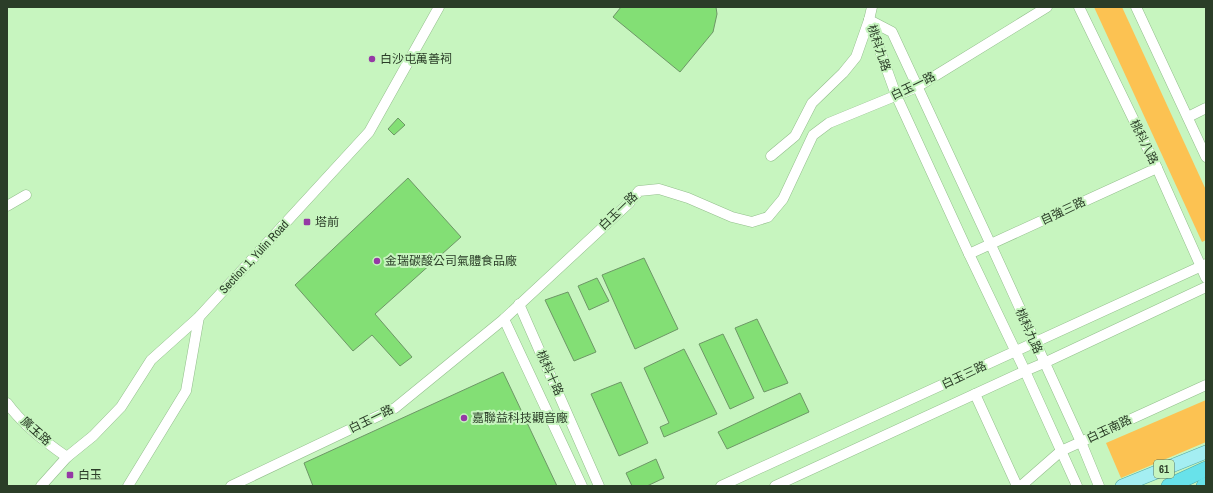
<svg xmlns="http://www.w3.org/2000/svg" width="1213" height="493" font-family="'Archivo Narrow','Noto Sans TC',sans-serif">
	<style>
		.green { fill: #fcc252 }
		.building { fill: #83df75; stroke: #6d9766 }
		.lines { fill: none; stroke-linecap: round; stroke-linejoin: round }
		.minor-casing { stroke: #93bf8c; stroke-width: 11 }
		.major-casing { stroke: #53a8a6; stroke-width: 14 }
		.highway-casing { stroke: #53a8a6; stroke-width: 16 }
		.minor { stroke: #fff; stroke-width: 10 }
		.major { stroke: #a4eef2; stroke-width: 13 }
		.highway { stroke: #68e2ea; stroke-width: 15 }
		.poi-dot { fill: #953aa5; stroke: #c7f5bf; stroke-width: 1.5 }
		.labels { text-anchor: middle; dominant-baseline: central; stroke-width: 4; stroke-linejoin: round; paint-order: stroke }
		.shield { fill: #c7f5bf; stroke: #5a7455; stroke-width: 1 }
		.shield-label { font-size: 11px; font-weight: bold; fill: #2b3d28 }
		.street-label { font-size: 12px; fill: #2b3d28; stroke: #c7f5bf }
		.poi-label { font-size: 12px; fill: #2b3d28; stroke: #c7f5bf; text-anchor: start }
	</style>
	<rect width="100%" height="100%" fill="#c7f5bf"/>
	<g class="green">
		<path d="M 1094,7 L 1122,7 L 1206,190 L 1206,240 L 1202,242 Z"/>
		<path d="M 1206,400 L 1206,442 L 1121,478 L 1106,443 Z"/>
	</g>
	<g class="building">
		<path d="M 621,7 L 716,7 L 717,14 L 713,32 L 680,72 L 613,17 Z"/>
		<path d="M 398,118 L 405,125 L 394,135 L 388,129 Z"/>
		<path d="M 408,178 L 461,237 L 375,314 L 412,357 L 400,366 L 372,335 L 353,351 L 295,285 Z"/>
		<path d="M 644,258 L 678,329 L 635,349 L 602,275 Z"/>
		<path d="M 597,278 L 609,301 L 589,310 L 578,286 Z"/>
		<path d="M 568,292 L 596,352 L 574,361 L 545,300 Z"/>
		<path d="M 757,319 L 788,383 L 764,392 L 735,328 Z"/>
		<path d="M 723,334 L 754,398 L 730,409 L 699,344 Z"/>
		<path d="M 684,349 L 717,414 L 664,437 L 660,427 L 669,423 L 644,368 Z"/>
		<path d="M 503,372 L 557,486 L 313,486 L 304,463 Z"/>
		<path d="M 621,382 L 648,443 L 619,456 L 591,394 Z"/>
		<path d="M 800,393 L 809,412 L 727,449 L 718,432 Z"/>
		<path d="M 656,459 L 664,478 L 647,486 L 632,486 L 626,473 Z"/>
	</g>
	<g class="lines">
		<g class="minor-casing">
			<g id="minor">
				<path d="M 1079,7 L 1157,168 L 1206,278"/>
				<path d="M 1136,7 L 1206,157"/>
				<path d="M 869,20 L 892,32 L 991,245 L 1081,442 L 1099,486"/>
				<path d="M 869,20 L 896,95 L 969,254 L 1025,371 L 1077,486"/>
				<path d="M 1188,117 L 1206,108"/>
				<path d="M 771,156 L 795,136 L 812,103 L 843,73 L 856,57 L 869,20 L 872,7"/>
				<path d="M 7,206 L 26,195"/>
				<path d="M 969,254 L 1157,168"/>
				<path d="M 519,304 L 599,486"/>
				<path d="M 504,319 L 582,486"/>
				<path d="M 975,394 L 1017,486"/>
				<path d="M 7,403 C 23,425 45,442 67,457"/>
				<path d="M 41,486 L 67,457 L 93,436 L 121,407 L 151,360 L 199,317 L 369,132 L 439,7"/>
				<path d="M 128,486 L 186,391 L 199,317"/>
				<path d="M 231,486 L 395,408 L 504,319 L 629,203 L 639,191 L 659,189 L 688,198 L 732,217 L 752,222 L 768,217 L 783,199 L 813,135 L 829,123 L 917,87 L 1047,7"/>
				<path d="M 721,486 L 1206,264"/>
				<path d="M 775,486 L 1025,371 L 1044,363 L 1206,287"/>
				<path d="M 1021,486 L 1061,451 L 1206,385"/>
			</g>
		</g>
		<g class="major-casing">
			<path id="major" d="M 1122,486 L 1206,452"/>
		</g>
		<g class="highway-casing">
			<g id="highway">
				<path d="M 1169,486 L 1206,469"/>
				<path d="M 1204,486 L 1206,485"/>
			</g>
		</g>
		<use href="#minor" class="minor"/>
		<use href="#major" class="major"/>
		<use href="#highway" class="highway"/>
	</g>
	<g class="poi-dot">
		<circle cx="372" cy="59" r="4"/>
		<rect x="303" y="218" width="8" height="8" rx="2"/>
		<circle cx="377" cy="261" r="4"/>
		<circle cx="464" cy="418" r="4"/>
		<rect x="66" y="471" width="8" height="8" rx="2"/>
	</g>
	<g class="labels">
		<rect class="shield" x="1154" y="460" width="20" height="18" rx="3"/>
		<g class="shield-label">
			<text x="1164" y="469">61</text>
		</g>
		<g class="street-label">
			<text transform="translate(879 48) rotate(71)">桃科九路</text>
			<text transform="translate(913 86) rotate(-26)">白玉一路</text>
			<text transform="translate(1144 142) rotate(64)">桃科八路</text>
			<text transform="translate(618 211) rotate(-44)">白玉一路</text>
			<text transform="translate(1063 211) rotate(-25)">自強三路</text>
			<text transform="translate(254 257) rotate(-47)">Section 1, Yulin Road</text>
			<text transform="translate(1029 331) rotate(66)">桃科九路</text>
			<text transform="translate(550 373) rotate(66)">桃科十路</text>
			<text transform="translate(964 375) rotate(-25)">白玉三路</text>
			<text transform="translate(371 419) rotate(-26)">白玉一路</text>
			<text transform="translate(1109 429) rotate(-25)">白玉南路</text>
			<text transform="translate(36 431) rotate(42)">廣玉路</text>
		</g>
		<g class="poi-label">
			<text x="380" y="59">白沙屯萬善祠</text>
			<text x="315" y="222">塔前</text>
			<text x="385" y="261">金瑞碳酸公司氣體食品廠</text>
			<text x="472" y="418">嘉聯益科技觀音廠</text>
			<text x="78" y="475">白玉</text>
		</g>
	</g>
	<rect width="1213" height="493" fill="none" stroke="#2b3d28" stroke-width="16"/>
</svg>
